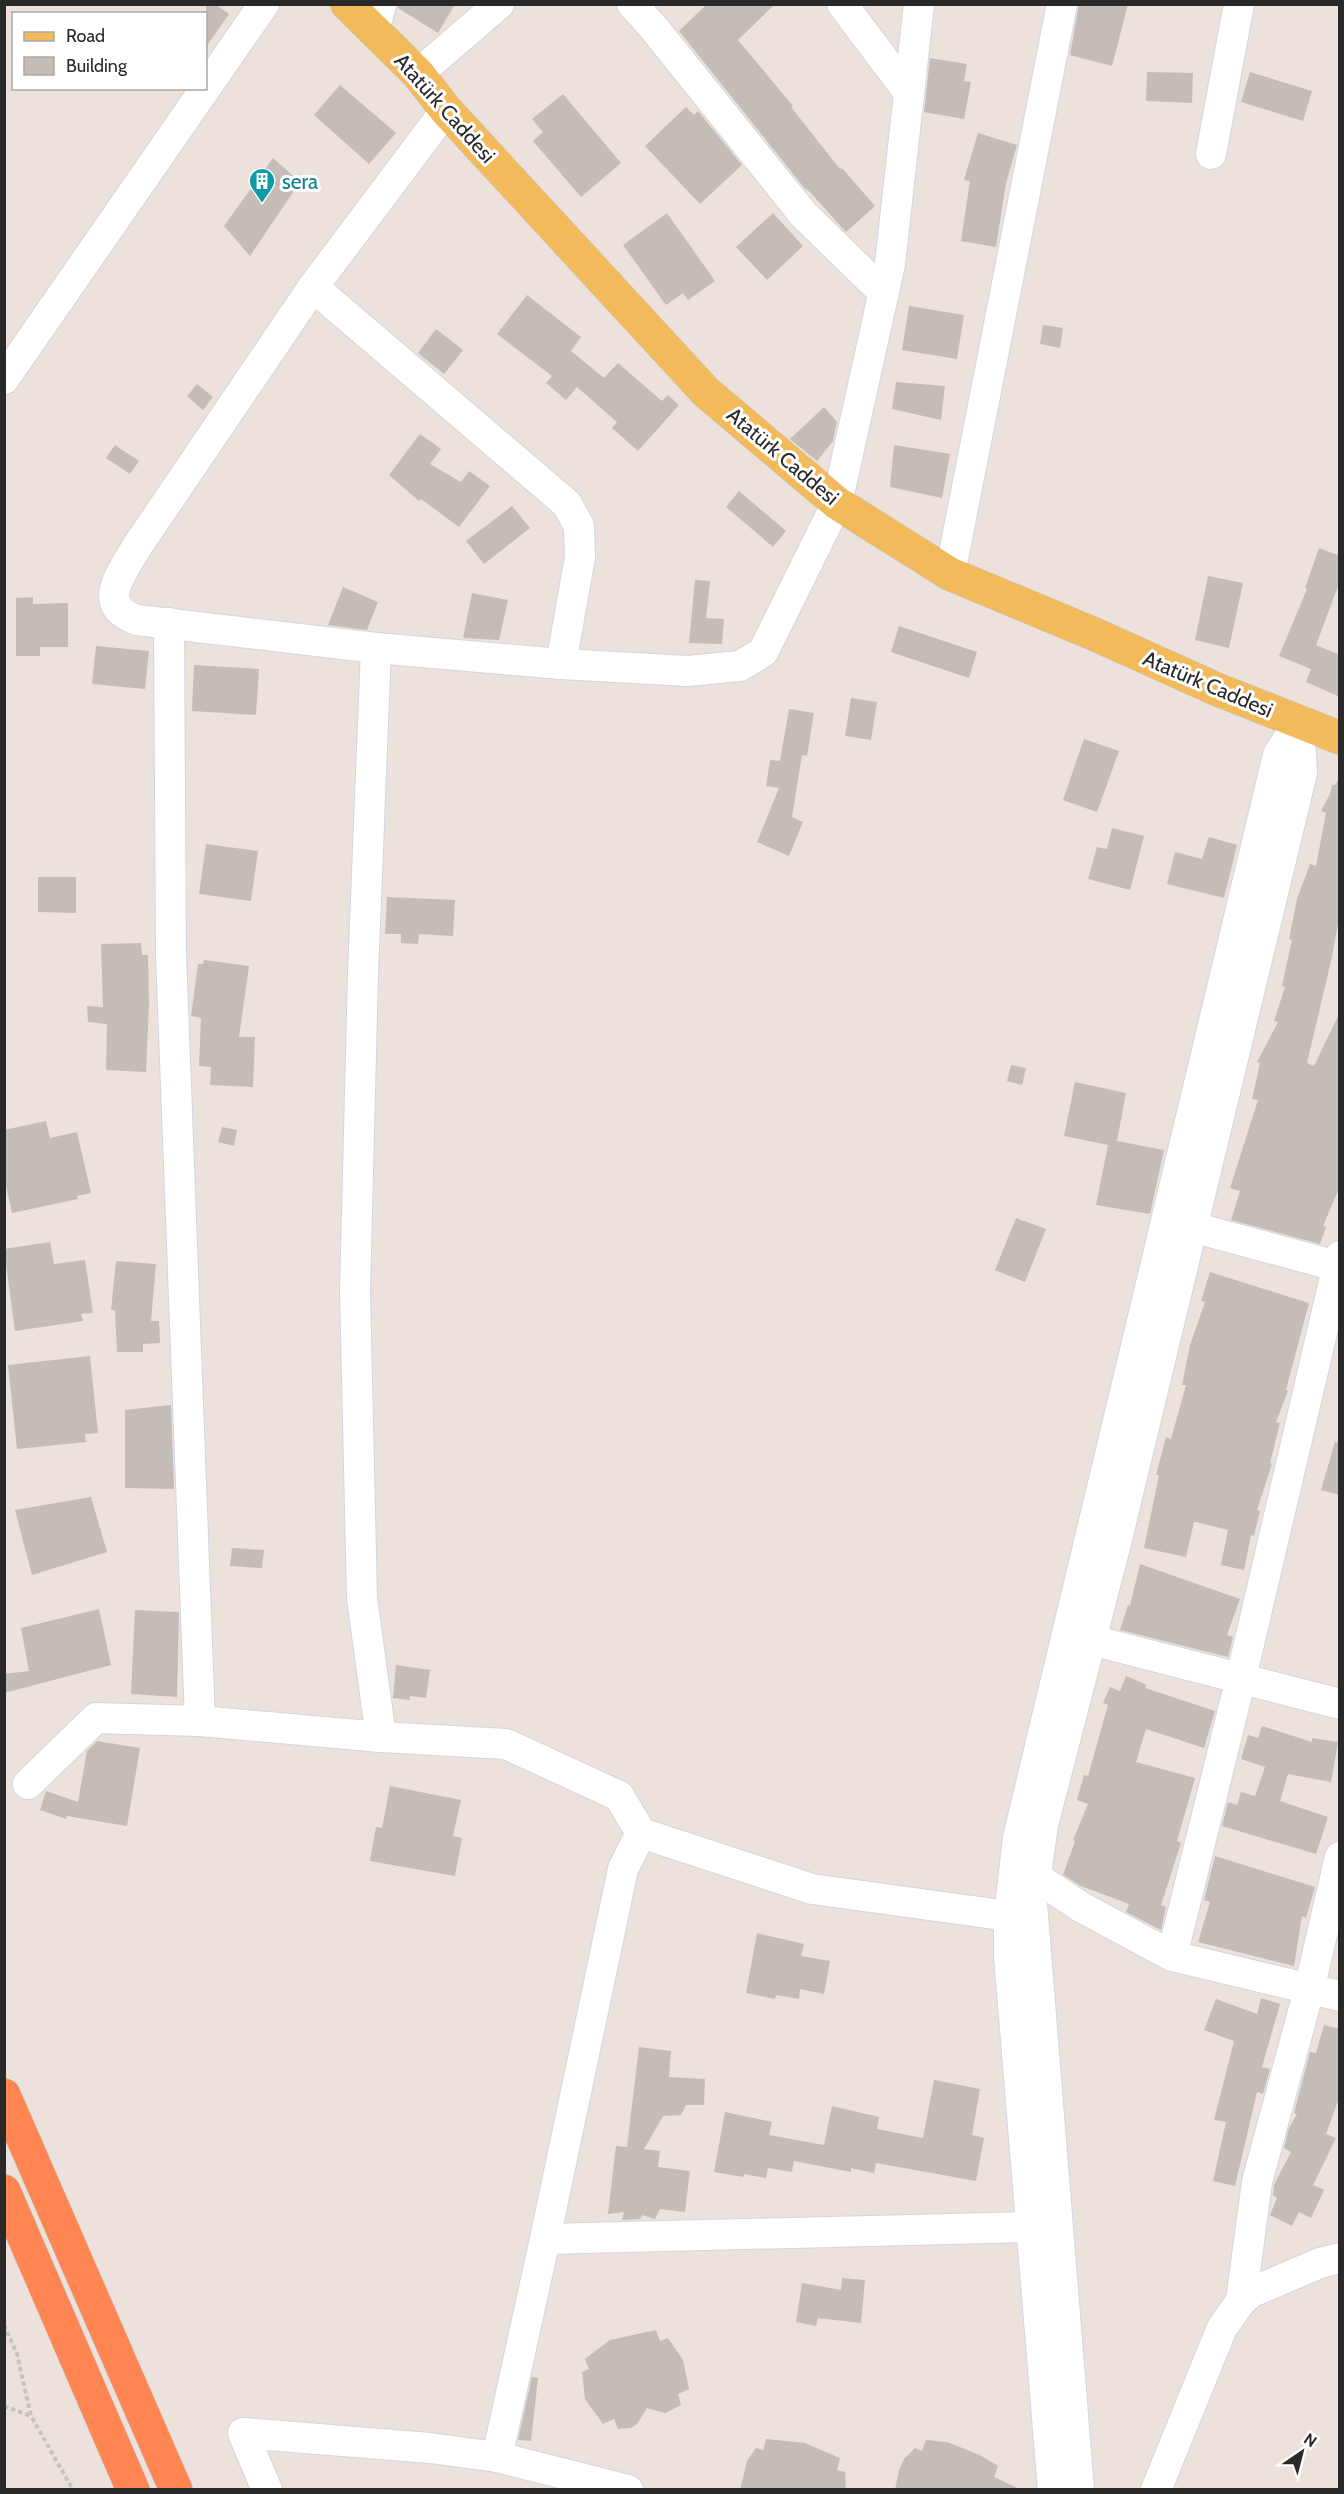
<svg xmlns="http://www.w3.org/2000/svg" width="1344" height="2494" font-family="Cabin,sans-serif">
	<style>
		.building { fill: #c4bcb7 }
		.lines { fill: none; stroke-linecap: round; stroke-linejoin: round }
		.minor-casing { stroke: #d0d6e3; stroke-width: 32 }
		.major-casing { stroke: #c3c3c3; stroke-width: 34 }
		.highway-casing { stroke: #c3c3c3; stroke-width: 34 }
		.path { stroke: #c3c3c3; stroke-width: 4; stroke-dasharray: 4.5 3; stroke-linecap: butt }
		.minor { stroke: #fff; stroke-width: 30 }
		.major { stroke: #f2ba5a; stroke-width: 33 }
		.highway { stroke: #ff8653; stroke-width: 33 }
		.labels { text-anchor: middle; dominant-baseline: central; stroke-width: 6; stroke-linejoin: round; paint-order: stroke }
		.street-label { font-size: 21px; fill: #292929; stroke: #fff }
		.culture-label { font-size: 21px; fill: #0d838f; stroke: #fff; text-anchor: start }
	</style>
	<rect width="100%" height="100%" fill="#ece2db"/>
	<g class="building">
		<path d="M 206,4 L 215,4 L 229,14 L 206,47 Z"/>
		<path d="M 398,4 L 455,4 L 438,33 L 398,8 Z"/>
		<path d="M 707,4 L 775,4 L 738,40 L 793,106 L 791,107 L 840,169 L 842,168 L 875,206 L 846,232 L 807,189 L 806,190 L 679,31 Z"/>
		<path d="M 1079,4 L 1128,4 L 1112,66 L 1070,55 Z"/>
		<path d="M 930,58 L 967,64 L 964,81 L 971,82 L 964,119 L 924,112 Z"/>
		<path d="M 1147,72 L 1193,73 L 1192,103 L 1146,101 Z"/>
		<path d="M 1250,72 L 1312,91 L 1303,121 L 1241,102 Z"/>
		<path d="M 340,85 L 396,133 L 369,164 L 314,115 Z"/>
		<path d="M 563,94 L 621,163 L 581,197 L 533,141 L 543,132 L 532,119 Z"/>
		<path d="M 686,107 L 694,115 L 698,111 L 742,165 L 700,204 L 645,146 Z"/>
		<path d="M 978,133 L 1017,145 L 1006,183 L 996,247 L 961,241 L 970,181 L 964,180 Z"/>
		<path d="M 273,158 L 300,182 L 250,256 L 224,226 Z"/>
		<path d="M 667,213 L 715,281 L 688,300 L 683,293 L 666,305 L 623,245 Z"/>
		<path d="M 773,213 L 803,246 L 767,280 L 736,247 Z"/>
		<path d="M 527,295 L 581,337 L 571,351 L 604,378 L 618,363 L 662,401 L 668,395 L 679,405 L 638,451 L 612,428 L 617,422 L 577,387 L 566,400 L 546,383 L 552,376 L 497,334 Z"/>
		<path d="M 909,306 L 964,315 L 957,359 L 902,350 Z"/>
		<path d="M 1043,325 L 1063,328 L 1060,348 L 1040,344 Z"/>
		<path d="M 436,329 L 463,350 L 444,374 L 418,353 Z"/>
		<path d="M 896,382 L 945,386 L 941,420 L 892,409 Z"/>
		<path d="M 197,384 L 213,397 L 203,410 L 187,396 Z"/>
		<path d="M 824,407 L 837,422 L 833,441 L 817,461 L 790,439 Z"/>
		<path d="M 420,434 L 441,449 L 430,464 L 461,482 L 469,471 L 490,486 L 459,527 L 421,499 L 419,501 L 389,475 Z"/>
		<path d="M 115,445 L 139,461 L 130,474 L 106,458 Z"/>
		<path d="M 894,445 L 950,454 L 942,498 L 890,487 Z"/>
		<path d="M 739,491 L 786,531 L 773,547 L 726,507 Z"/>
		<path d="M 512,506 L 530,528 L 484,564 L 466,541 Z"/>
		<path d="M 1319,548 L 1340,556 L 1340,581 L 1316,645 L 1340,655 L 1340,697 L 1306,682 L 1311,669 L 1279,656 L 1307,589 L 1305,588 Z"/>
		<path d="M 1208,576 L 1243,583 L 1229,648 L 1195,640 Z"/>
		<path d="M 695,580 L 710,581 L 706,618 L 724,619 L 722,644 L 689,643 Z"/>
		<path d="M 343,587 L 378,602 L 367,630 L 328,625 Z"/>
		<path d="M 472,593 L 508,600 L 499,640 L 463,638 Z"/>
		<path d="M 33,597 L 33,604 L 68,603 L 68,647 L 40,647 L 40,656 L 16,656 L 16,598 Z"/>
		<path d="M 899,626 L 977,652 L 969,678 L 891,652 Z"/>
		<path d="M 96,646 L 149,651 L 145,689 L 92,684 Z"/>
		<path d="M 194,665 L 259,669 L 256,715 L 192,711 Z"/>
		<path d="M 851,698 L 877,702 L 871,740 L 845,736 Z"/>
		<path d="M 789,709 L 814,713 L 807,756 L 802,755 L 792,817 L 803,822 L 789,856 L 757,842 L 779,788 L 766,786 L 770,760 L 780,761 Z"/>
		<path d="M 1084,739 L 1119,751 L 1097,812 L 1063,800 Z"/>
		<path d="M 1340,776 L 1340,912 L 1332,957 L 1307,1063 L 1314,1066 L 1340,1012 L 1340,1186 L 1323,1226 L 1326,1227 L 1320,1244 L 1231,1220 L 1240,1191 L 1230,1188 L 1258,1100 L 1252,1099 L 1260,1063 L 1257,1062 L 1278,1022 L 1274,1021 L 1285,987 L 1282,986 L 1292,940 L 1289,939 L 1297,899 L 1310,864 L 1316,866 L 1326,813 L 1321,811 L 1330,794 L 1332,785 L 1335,785 Z"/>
		<path d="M 1112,828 L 1144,836 L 1130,890 L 1088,879 L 1097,847 L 1107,849 Z"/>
		<path d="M 1209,837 L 1237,845 L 1224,898 L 1167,884 L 1175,852 L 1202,859 Z"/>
		<path d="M 206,844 L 258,851 L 251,901 L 199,894 Z"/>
		<path d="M 38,877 L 76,877 L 76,913 L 38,912 Z"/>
		<path d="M 387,897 L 455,900 L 453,936 L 419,934 L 418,944 L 401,943 L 401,934 L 385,934 Z"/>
		<path d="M 141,943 L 142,955 L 148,955 L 149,1004 L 146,1072 L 106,1070 L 107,1024 L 88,1022 L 87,1006 L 103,1007 L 101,944 Z"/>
		<path d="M 204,960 L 249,966 L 239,1037 L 255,1037 L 253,1087 L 210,1085 L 211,1067 L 199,1066 L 201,1018 L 191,1016 L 198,964 L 203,964 Z"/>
		<path d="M 1011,1065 L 1026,1068 L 1022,1085 L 1007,1081 Z"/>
		<path d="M 1075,1082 L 1126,1093 L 1117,1141 L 1164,1150 L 1150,1214 L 1096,1205 L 1108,1145 L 1064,1136 Z"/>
		<path d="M 46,1121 L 50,1138 L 77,1132 L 91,1193 L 77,1196 L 78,1199 L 12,1213 L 4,1177 L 4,1130 Z"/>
		<path d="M 222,1127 L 237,1130 L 234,1146 L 218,1142 Z"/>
		<path d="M 1016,1218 L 1046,1229 L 1025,1282 L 995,1270 Z"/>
		<path d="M 50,1242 L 54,1264 L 85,1260 L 93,1313 L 81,1314 L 83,1321 L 15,1331 L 4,1249 Z"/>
		<path d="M 116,1261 L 156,1264 L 151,1321 L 159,1321 L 160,1343 L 143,1344 L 143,1352 L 117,1352 L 115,1310 L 111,1310 Z"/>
		<path d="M 1210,1272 L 1309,1303 L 1286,1390 L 1288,1391 L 1276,1422 L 1280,1423 L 1270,1463 L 1272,1464 L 1257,1510 L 1260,1511 L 1254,1536 L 1251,1535 L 1244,1570 L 1221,1565 L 1228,1530 L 1196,1522 L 1194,1522 L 1186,1557 L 1144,1548 L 1159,1475 L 1156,1475 L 1166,1437 L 1171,1439 L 1186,1385 L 1182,1385 L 1190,1345 L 1205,1302 L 1201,1301 Z"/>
		<path d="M 90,1356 L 98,1433 L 85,1434 L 86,1442 L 17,1449 L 8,1365 Z"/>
		<path d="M 171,1405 L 174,1489 L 125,1488 L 125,1410 Z"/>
		<path d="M 1335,1442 L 1340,1443 L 1340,1495 L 1321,1490 Z"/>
		<path d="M 91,1497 L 107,1552 L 32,1575 L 15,1510 Z"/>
		<path d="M 232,1548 L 264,1550 L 262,1568 L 230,1566 Z"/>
		<path d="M 1140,1564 L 1240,1599 L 1227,1635 L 1233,1637 L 1228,1657 L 1120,1630 L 1128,1605 L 1130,1606 Z"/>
		<path d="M 99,1609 L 111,1665 L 4,1693 L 4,1674 L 29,1671 L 21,1628 Z"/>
		<path d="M 135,1610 L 179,1612 L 177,1697 L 131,1694 Z"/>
		<path d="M 396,1665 L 430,1670 L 426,1698 L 410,1696 L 410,1700 L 393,1698 Z"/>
		<path d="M 1126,1676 L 1147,1685 L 1145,1688 L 1215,1711 L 1204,1748 L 1146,1729 L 1136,1762 L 1195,1778 L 1177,1841 L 1181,1843 L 1161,1905 L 1166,1907 L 1161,1930 L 1126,1912 L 1129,1904 L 1081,1886 L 1063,1875 L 1075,1841 L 1073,1840 L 1088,1804 L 1077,1800 L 1084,1775 L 1088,1776 L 1108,1705 L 1103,1703 L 1110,1687 L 1120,1691 Z"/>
		<path d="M 1262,1726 L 1312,1742 L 1312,1738 L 1338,1742 L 1331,1782 L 1288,1774 L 1280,1801 L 1328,1817 L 1316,1854 L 1222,1826 L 1228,1802 L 1237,1805 L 1241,1792 L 1255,1796 L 1265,1767 L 1241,1759 L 1248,1735 L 1258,1738 Z"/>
		<path d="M 97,1741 L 140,1748 L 127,1826 L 67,1816 L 66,1819 L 40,1810 L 46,1791 L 78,1802 L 87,1751 Z"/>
		<path d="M 390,1786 L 461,1800 L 453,1836 L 462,1838 L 455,1876 L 370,1861 L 376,1827 L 382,1828 Z"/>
		<path d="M 1215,1856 L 1315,1887 L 1306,1918 L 1302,1916 L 1294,1966 L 1198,1942 L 1210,1902 L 1204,1900 Z"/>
		<path d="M 757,1933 L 804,1944 L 801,1956 L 830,1961 L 824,1994 L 800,1989 L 799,1999 L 776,1995 L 775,1999 L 746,1993 Z"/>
		<path d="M 1261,1998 L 1280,2004 L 1262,2067 L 1270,2069 L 1263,2094 L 1257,2092 L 1235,2186 L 1213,2181 L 1226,2122 L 1214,2120 L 1234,2041 L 1204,2030 L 1216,1999 L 1257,2014 Z"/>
		<path d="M 1324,2025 L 1340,2029 L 1340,2095 L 1326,2134 L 1336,2138 L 1313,2185 L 1324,2190 L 1311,2218 L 1299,2212 L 1292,2226 L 1270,2215 L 1277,2198 L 1273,2195 L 1274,2185 L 1291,2152 L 1284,2148 L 1289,2128 L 1297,2114 L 1294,2113 L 1310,2052 L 1316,2053 Z"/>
		<path d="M 639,2047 L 671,2051 L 669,2077 L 705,2079 L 704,2105 L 686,2105 L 681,2115 L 663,2116 L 644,2149 L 660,2151 L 658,2167 L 690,2171 L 685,2212 L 660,2209 L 655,2219 L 642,2215 L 640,2219 L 622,2220 L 624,2212 L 608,2214 L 616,2146 L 627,2147 Z"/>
		<path d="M 934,2080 L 980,2089 L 972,2135 L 984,2138 L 976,2181 L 876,2163 L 874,2173 L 851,2168 L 851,2172 L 794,2161 L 792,2172 L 768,2168 L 766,2178 L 744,2174 L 743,2177 L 714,2172 L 725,2112 L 772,2122 L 769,2135 L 824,2145 L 832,2106 L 879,2117 L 877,2129 L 923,2138 Z"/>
		<path d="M 842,2278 L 865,2280 L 861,2323 L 818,2318 L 816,2326 L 796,2322 L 802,2283 L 841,2290 Z"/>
		<path d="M 656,2330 L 660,2341 L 668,2338 L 683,2360 L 689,2389 L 678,2394 L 681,2405 L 665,2413 L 647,2408 L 637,2424 L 631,2428 L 618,2429 L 614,2419 L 603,2424 L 585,2399 L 582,2372 L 589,2369 L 585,2359 L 610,2340 Z"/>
		<path d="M 532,2377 L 538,2378 L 531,2441 L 518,2440 Z"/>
		<path d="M 766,2439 L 805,2443 L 840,2458 L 837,2470 L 845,2472 L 846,2490 L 740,2490 L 747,2461 L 756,2448 L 763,2450 Z"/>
		<path d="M 926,2440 L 947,2442 L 980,2455 L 998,2466 L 994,2477 L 1022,2490 L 895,2490 L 899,2470 L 904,2459 L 915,2448 L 922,2451 Z"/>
	</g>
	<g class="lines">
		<g class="minor-casing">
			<g id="minor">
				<path d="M 632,4 L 653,27 L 803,214 L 884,293"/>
				<path d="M 842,4 L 909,93"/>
				<path d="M 374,32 L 381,4"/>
				<path d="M 418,74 L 499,4"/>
				<path d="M 446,110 L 313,287 L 136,548 C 121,575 95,605 137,620 L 376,648 L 561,664 L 688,671 L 740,666 L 763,652 L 837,503 L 890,264 L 919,4"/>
				<path d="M 1211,154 L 1239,4"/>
				<path d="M 313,287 L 567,504 L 579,526 L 580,557 L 561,664"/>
				<path d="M 4,379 L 264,4"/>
				<path d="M 950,574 L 1062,4"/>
				<path d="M 169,623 L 171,954 L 200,1721"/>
				<path d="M 376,648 L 363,974 L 355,1291 L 362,1598 L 381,1737"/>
				<path d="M 1192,1227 L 1340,1267"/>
				<path d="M 1091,1640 L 1340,1704"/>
				<path d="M 28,1784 L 96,1718 L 200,1721 L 381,1737 L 506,1744 L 619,1796 L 641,1833 L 812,1889 L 1009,1916"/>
				<path d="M 1036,1877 L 1081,1907 L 1172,1956 L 1340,1996"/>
				<path d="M 1172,1956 L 1241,1678 L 1340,1256"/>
				<path d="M 545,2239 L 1030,2227"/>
				<path d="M 1241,2301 L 1257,2182 L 1309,1990 L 1340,1857"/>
				<path d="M 497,2457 L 545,2239 L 623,1869 L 641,1833"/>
				<path d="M 267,2490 L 243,2433 L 430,2448 L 497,2457 L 628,2490"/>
				<path d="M 1053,2490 L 1009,1956 L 1009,1916 L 1018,1838 L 1278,755 L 1299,721"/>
				<path d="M 1079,2490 L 1032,1903 L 1043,1825 L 1116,1543 L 1302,773 L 1299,721"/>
				<path d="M 1156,2490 L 1222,2328 L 1241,2301 L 1252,2292 L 1320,2263 L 1340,2258"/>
			</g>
		</g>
		<g class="major-casing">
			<path id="major" d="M 347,4 L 418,74 L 446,110 L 706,392 L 837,503 L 950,574 L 1094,634 L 1216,689 L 1340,738"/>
		</g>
		<g class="highway-casing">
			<g id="highway">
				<path d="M 4,2095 L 176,2490"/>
				<path d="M 4,2191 L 133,2490"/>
			</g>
		</g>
		<g class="path">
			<path d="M 4,2325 L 17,2354 L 31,2416 L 73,2490"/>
			<path d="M 4,2406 L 31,2416"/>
		</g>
		<use href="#minor" class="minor"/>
		<use href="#major" class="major"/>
		<use href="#highway" class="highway"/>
	</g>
	<defs>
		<g id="building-pin" transform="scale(1.35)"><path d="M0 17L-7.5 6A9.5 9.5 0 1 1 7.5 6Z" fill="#0f9aa8" stroke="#fff"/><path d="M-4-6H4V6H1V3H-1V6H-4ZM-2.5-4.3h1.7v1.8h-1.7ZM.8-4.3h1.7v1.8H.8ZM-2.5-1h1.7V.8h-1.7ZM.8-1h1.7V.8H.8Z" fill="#fff"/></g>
	</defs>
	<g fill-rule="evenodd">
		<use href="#building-pin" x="262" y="181"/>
	</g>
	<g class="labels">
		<g class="street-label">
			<text transform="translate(445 108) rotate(48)">Atatürk Caddesi</text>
			<text transform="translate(783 456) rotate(40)">Atatürk Caddesi</text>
			<text transform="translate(1208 684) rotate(23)">Atatürk Caddesi</text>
		</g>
		<g class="culture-label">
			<text x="282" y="181">sera</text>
		</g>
	</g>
	<rect width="1344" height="2494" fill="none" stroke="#292929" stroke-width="12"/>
	<rect x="12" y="12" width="195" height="78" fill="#ffffff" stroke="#a9a9a9" stroke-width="1.5"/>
	<rect x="24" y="32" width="30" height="9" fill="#f2ba5a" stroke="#a9a9a9" stroke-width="1.5"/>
	<text x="66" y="42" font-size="18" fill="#292929">Road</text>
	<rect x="24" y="57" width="30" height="18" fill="#c4bcb7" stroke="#a9a9a9" stroke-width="1.5"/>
	<text x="66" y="72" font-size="18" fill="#292929">Building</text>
	<g transform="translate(1302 2452) rotate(35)" stroke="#ffffff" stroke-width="4.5" paint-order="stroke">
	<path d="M0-4.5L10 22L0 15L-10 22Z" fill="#292929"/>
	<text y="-9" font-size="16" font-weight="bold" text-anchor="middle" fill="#292929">N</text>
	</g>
</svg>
